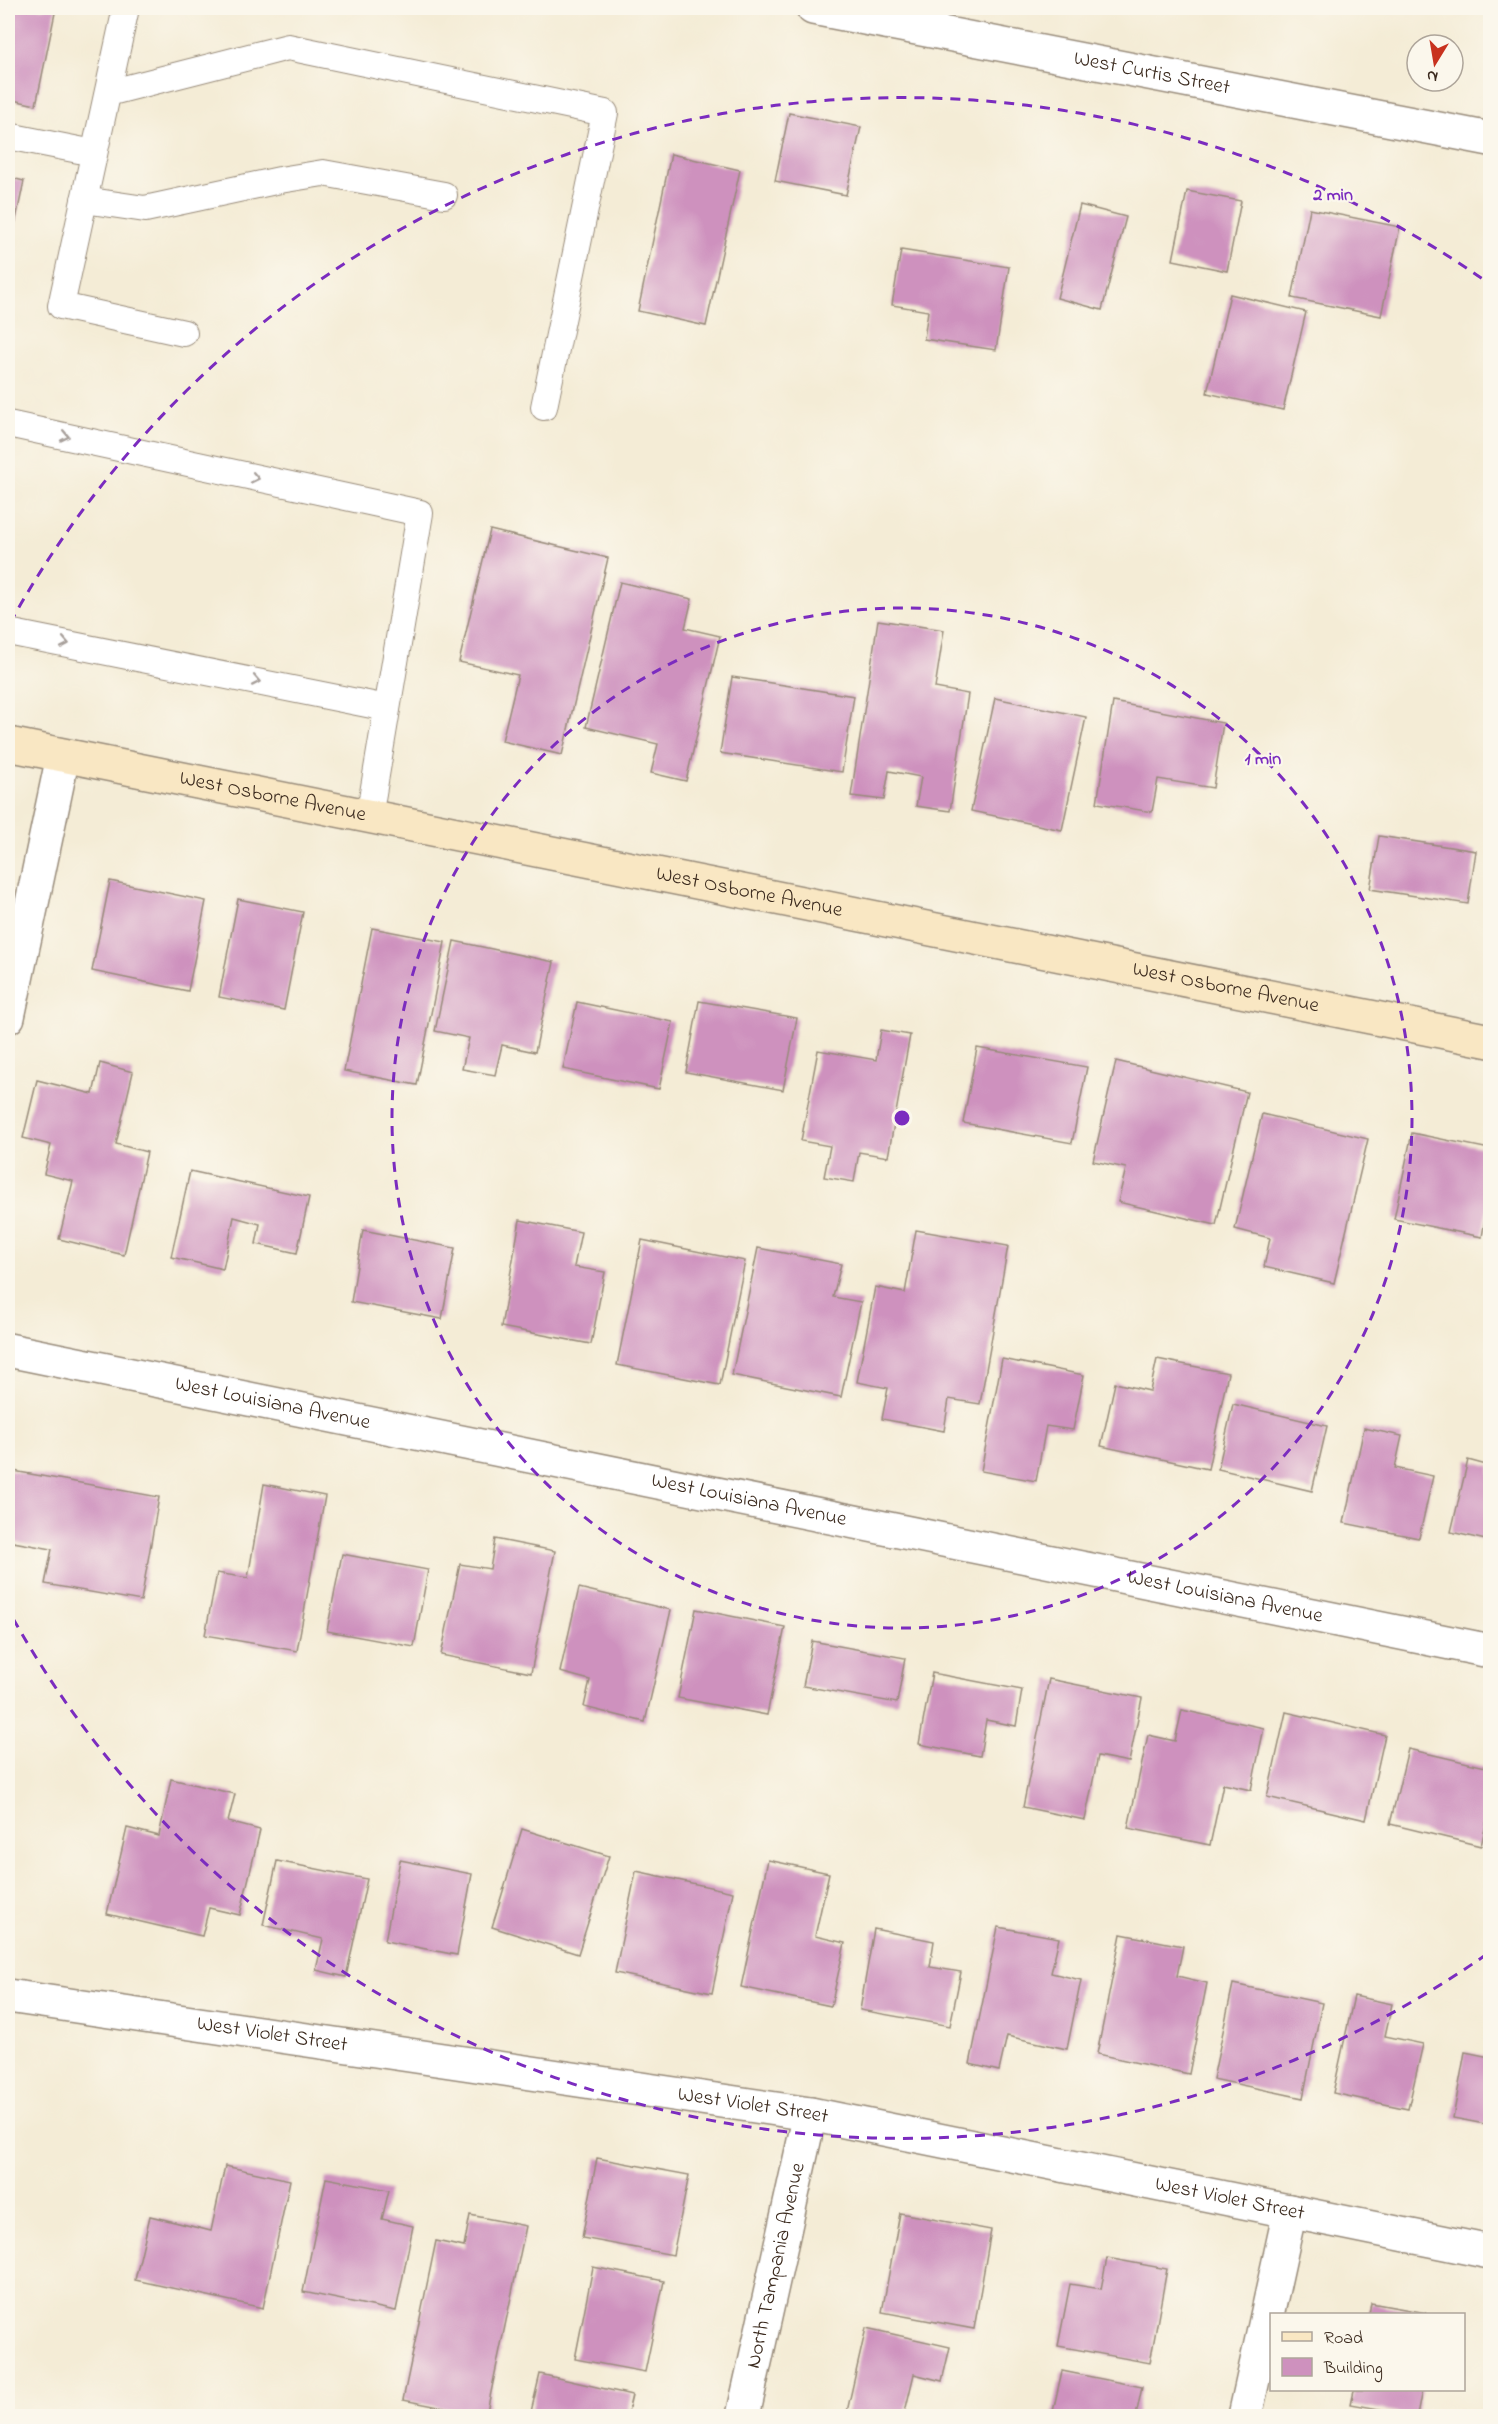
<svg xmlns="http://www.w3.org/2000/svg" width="1498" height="2424" font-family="'Indie Flower',sans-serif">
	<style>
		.building { fill: #ce91be }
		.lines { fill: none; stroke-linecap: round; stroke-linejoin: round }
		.lane-casing { stroke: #988b7a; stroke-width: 28 }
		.street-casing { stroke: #988b7a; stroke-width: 36 }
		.secondary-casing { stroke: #988b7a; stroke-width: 36 }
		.lane { stroke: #fff; stroke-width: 26 }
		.street { stroke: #fff; stroke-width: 33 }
		.secondary { stroke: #f9e7c3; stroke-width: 33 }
		.oneway { stroke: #a79f9a }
		.ring { fill: none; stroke: #7b2cbf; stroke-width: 3; stroke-dasharray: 10 8 }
		.labels { text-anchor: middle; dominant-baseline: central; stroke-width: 4.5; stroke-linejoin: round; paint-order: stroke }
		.street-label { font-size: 21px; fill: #3b2a1e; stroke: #fbf7ec }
		.centre { fill: #7b2cbf; stroke: #fbf7ec; stroke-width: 3 }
		.ring-label { font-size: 18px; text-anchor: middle; font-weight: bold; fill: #7b2cbf; stroke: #fbf7ec; stroke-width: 4.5; stroke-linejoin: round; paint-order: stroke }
	</style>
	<rect width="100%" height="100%" fill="#fbf7ec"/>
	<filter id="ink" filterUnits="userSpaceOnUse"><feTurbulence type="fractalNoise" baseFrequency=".0167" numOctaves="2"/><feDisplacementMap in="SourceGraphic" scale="12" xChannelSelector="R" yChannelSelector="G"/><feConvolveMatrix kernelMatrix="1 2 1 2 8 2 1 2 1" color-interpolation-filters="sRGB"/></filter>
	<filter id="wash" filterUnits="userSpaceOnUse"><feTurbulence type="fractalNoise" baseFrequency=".008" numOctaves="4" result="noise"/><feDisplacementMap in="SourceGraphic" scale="24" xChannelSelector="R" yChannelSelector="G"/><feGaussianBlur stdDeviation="1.35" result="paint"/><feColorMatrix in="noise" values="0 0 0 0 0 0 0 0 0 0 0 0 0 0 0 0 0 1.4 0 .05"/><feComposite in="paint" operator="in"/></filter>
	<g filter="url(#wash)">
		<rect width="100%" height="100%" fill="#f4ecd6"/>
		<g id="blocks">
			<g class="building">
				<path d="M 8,8 L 56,8 L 36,105 L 8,99 Z"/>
				<path d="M 789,113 L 861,127 L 846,195 L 775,181 Z"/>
				<path d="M 671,154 L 740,170 L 706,326 L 638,311 Z"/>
				<path d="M 8,177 L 24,181 L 9,253 L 8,253 Z"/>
				<path d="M 1187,191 L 1241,201 L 1227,271 L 1173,260 Z"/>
				<path d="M 1080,205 L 1126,217 L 1102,310 L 1057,298 Z"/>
				<path d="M 1310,209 L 1400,227 L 1381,316 L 1292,298 Z"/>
				<path d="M 901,250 L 1009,267 L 996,350 L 924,339 L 928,311 L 892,305 Z"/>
				<path d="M 1230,294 L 1306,312 L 1283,410 L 1207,393 Z"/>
				<path d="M 490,530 L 608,558 L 562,755 L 502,741 L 518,675 L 459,662 Z"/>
				<path d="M 620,582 L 692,599 L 685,628 L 720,636 L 686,781 L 651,773 L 658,744 L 586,727 Z"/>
				<path d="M 878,620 L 944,630 L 935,688 L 968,694 L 950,811 L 916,806 L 921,777 L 889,771 L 884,800 L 851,796 Z"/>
				<path d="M 732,677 L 854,696 L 842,772 L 720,753 Z"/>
				<path d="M 995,698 L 1086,717 L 1062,830 L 971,811 Z"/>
				<path d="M 1113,702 L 1223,723 L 1213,788 L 1158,779 L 1152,812 L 1097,803 Z"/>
				<path d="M 1379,836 L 1476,851 L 1468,904 L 1370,889 Z"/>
				<path d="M 110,881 L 206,901 L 188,991 L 92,971 Z"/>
				<path d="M 238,899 L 303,912 L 284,1010 L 219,997 Z"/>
				<path d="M 372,928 L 445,942 L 417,1085 L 344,1071 Z"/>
				<path d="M 454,941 L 554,962 L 535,1052 L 502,1045 L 495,1075 L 462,1069 L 469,1038 L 435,1031 Z"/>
				<path d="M 699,1001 L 797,1018 L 783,1090 L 686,1072 Z"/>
				<path d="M 577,1002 L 673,1022 L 659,1089 L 563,1069 Z"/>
				<path d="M 881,1030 L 910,1035 L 888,1157 L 859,1152 L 854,1182 L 824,1177 L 830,1146 L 801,1141 L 818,1050 L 876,1060 Z"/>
				<path d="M 977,1048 L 1087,1067 L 1072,1143 L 963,1123 Z"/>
				<path d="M 1116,1061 L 1247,1092 L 1216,1225 L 1118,1202 L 1126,1168 L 1093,1161 Z"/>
				<path d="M 100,1063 L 133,1072 L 116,1144 L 147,1152 L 124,1255 L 59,1239 L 73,1181 L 44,1174 L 51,1145 L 23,1138 L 37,1080 L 93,1094 Z"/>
				<path d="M 1262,1114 L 1368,1139 L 1334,1283 L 1264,1267 L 1270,1238 L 1235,1229 Z"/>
				<path d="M 1412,1133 L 1490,1149 L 1490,1192 L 1482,1237 L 1394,1219 Z"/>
				<path d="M 190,1171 L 309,1197 L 297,1253 L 256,1244 L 260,1224 L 234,1217 L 223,1269 L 171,1257 Z"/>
				<path d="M 520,1220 L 581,1232 L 574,1267 L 605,1272 L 591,1344 L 501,1327 Z"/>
				<path d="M 363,1230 L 455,1248 L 442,1319 L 351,1302 Z"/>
				<path d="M 916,1230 L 1008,1246 L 980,1404 L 949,1399 L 944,1431 L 882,1419 L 888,1388 L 857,1382 L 875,1287 L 905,1293 Z"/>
				<path d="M 642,1240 L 745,1261 L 720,1385 L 617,1365 Z"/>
				<path d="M 758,1248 L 841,1264 L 833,1297 L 861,1302 L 841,1397 L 732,1375 Z"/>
				<path d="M 1002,1359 L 1084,1375 L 1073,1430 L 1046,1426 L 1036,1481 L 981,1471 Z"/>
				<path d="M 1157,1359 L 1228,1373 L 1208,1469 L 1101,1446 L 1115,1383 L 1150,1391 Z"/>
				<path d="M 1233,1404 L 1327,1426 L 1312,1491 L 1218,1469 Z"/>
				<path d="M 1364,1428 L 1402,1436 L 1395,1468 L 1433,1476 L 1419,1538 L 1344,1523 Z"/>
				<path d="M 1468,1460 L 1490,1466 L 1490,1541 L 1451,1532 Z"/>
				<path d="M 8,1470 L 159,1497 L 141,1601 L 45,1584 L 52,1549 L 8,1541 Z"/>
				<path d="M 264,1484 L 325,1496 L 297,1651 L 205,1635 L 217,1573 L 248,1578 Z"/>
				<path d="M 495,1539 L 555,1551 L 531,1673 L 441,1655 L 460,1564 L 490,1569 Z"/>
				<path d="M 342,1554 L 428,1570 L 414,1647 L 327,1631 Z"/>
				<path d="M 579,1588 L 671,1610 L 645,1722 L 584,1707 L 590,1680 L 560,1672 Z"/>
				<path d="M 696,1609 L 785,1627 L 767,1715 L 678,1698 Z"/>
				<path d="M 812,1641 L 905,1658 L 897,1703 L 803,1686 Z"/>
				<path d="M 932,1673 L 1022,1690 L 1016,1726 L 986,1720 L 980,1756 L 919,1744 Z"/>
				<path d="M 1049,1679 L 1142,1698 L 1129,1762 L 1098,1756 L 1085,1820 L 1023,1807 Z"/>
				<path d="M 1182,1710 L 1264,1728 L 1251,1790 L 1223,1784 L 1210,1845 L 1128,1828 L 1148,1735 L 1175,1741 Z"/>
				<path d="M 1286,1712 L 1385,1735 L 1366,1820 L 1267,1797 Z"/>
				<path d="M 1408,1749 L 1490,1768 L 1490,1807 L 1481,1846 L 1390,1824 Z"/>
				<path d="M 171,1779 L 235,1794 L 228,1822 L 260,1830 L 240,1915 L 209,1908 L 202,1936 L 107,1914 L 127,1828 L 159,1836 Z"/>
				<path d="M 522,1829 L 609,1856 L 578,1954 L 492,1927 Z"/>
				<path d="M 400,1860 L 472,1874 L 457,1955 L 385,1941 Z"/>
				<path d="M 768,1860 L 829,1873 L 815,1936 L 845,1943 L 831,2006 L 741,1987 Z"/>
				<path d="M 277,1861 L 367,1879 L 346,1977 L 316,1970 L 323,1939 L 263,1925 Z"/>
				<path d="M 636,1871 L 733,1892 L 712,1993 L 615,1973 Z"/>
				<path d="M 998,1927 L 1059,1938 L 1051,1973 L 1081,1980 L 1067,2049 L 1007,2036 L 999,2071 L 970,2064 Z"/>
				<path d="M 874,1929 L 934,1941 L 930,1967 L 961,1972 L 950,2026 L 860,2010 Z"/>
				<path d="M 1121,1934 L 1183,1946 L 1177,1976 L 1207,1983 L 1189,2074 L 1097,2054 Z"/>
				<path d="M 1233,1984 L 1322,2003 L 1303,2098 L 1213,2079 Z"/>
				<path d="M 1354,1996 L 1392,2004 L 1385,2036 L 1423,2044 L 1408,2109 L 1333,2093 Z"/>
				<path d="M 1465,2052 L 1490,2057 L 1490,2125 L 1453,2118 Z"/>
				<path d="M 597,2158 L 689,2175 L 673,2255 L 582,2238 Z"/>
				<path d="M 225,2166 L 290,2180 L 263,2308 L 135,2280 L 150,2216 L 211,2231 Z"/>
				<path d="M 326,2178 L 389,2190 L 382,2219 L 413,2226 L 396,2311 L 303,2292 Z"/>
				<path d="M 900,2213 L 991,2230 L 974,2329 L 882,2312 Z"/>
				<path d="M 470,2215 L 526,2226 L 486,2416 L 403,2400 L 436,2241 L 464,2247 Z"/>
				<path d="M 1107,2258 L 1167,2269 L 1150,2363 L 1058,2346 L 1070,2284 L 1101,2289 Z"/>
				<path d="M 593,2267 L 664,2281 L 645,2372 L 575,2359 Z"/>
				<path d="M 1371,2303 L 1426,2313 L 1426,2314 L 1369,2314 Z"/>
				<path d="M 866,2328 L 950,2347 L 942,2381 L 914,2374 L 904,2416 L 846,2416 Z"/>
				<path d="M 1062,2371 L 1142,2387 L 1136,2416 L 1052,2416 Z"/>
				<path d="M 540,2374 L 632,2395 L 627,2416 L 530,2416 Z"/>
				<path d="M 1354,2390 L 1422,2390 L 1417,2416 L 1351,2404 Z"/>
			</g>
		</g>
	</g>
	<g filter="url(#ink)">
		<use href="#blocks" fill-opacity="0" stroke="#988b7a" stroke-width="1.5"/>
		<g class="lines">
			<g class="lane-casing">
				<g id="lane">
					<path d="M 126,8 L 61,306 L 184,333"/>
					<path d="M 108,93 L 288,47 L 605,113 L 544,407"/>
					<path d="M 8,136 L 94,153"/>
					<path d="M 84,200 L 145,209 L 280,180 L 323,173 L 444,195"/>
					<path d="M 8,424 L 420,513 L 369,817"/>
					<path d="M 8,632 L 387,708"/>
				</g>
			</g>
			<g class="street-casing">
				<g id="street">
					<path id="s1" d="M 813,8 L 1490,139"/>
					<path d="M 8,1017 L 63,756"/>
					<path id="s2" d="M 8,1350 L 1490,1651"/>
					<path id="s3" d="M 8,1996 L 810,2114 L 1490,2252"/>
					<path id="s4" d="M 743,2416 L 810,2114"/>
					<path d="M 1245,2416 L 1290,2211"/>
				</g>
			</g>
			<g class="secondary-casing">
				<g id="secondary">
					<path id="s5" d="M 8,744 L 1490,1041"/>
				</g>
			</g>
			<use href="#lane" class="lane"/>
			<use href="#street" class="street"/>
			<use href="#secondary" class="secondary"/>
		</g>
		<defs><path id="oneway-chevron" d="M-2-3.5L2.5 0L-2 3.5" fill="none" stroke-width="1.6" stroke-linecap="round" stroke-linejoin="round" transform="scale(1.5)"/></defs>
		<g class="oneway">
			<use href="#oneway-chevron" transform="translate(65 436) rotate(12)"/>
			<use href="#oneway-chevron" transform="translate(255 478) rotate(12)"/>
			<use href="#oneway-chevron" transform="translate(65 643) rotate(11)"/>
			<use href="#oneway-chevron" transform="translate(256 681) rotate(11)"/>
		</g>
	</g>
	<g class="ring">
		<circle cx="902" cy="1118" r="510"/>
		<path d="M1487 1954A1020 1020 0 0 1 10 1613M10 623A1020 1020 0 0 1 1487 282"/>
	</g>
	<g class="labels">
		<g class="street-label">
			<text stroke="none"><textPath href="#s1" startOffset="345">West Curtis Street</textPath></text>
			<text stroke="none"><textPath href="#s5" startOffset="270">West Osborne Avenue</textPath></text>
			<text stroke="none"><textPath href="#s5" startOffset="756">West Osborne Avenue</textPath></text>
			<text stroke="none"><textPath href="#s5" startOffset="1242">West Osborne Avenue</textPath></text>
			<text stroke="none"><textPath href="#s2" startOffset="270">West Louisiana Avenue</textPath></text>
			<text stroke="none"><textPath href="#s2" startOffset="756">West Louisiana Avenue</textPath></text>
			<text stroke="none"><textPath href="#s2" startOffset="1242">West Louisiana Avenue</textPath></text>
			<text stroke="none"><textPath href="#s3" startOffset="267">West Violet Street</textPath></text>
			<text stroke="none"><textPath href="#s3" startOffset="753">West Violet Street</textPath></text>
			<text stroke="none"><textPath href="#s3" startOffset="1239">West Violet Street</textPath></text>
			<text stroke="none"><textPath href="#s4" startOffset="154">North Tampania Avenue</textPath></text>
		</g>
	</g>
	<circle cx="902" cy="1118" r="9" class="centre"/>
	<g class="ring-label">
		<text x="1333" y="200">2 min</text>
		<text x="1263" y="764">1 min</text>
	</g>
	<rect width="1498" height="2424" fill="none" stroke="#fbf7ec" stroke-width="30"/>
	<rect x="1270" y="2313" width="195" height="78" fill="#fbf7ec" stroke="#aea59a" stroke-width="1.5"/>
	<rect x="1282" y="2332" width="30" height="9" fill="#f9e7c3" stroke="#aea59a" stroke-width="1.5"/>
	<text x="1324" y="2343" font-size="18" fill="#3b2a1e">Road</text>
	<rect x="1282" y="2358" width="30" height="18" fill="#ce91be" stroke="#aea59a" stroke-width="1.5"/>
	<text x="1324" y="2373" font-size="18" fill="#3b2a1e">Building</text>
	<g transform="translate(1435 63) rotate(191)"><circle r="28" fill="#fbf7ec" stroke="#aea59a" stroke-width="1.5"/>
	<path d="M0-4.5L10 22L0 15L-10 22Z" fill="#c8321e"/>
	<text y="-9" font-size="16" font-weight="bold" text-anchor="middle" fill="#3b2a1e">N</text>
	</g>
</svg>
